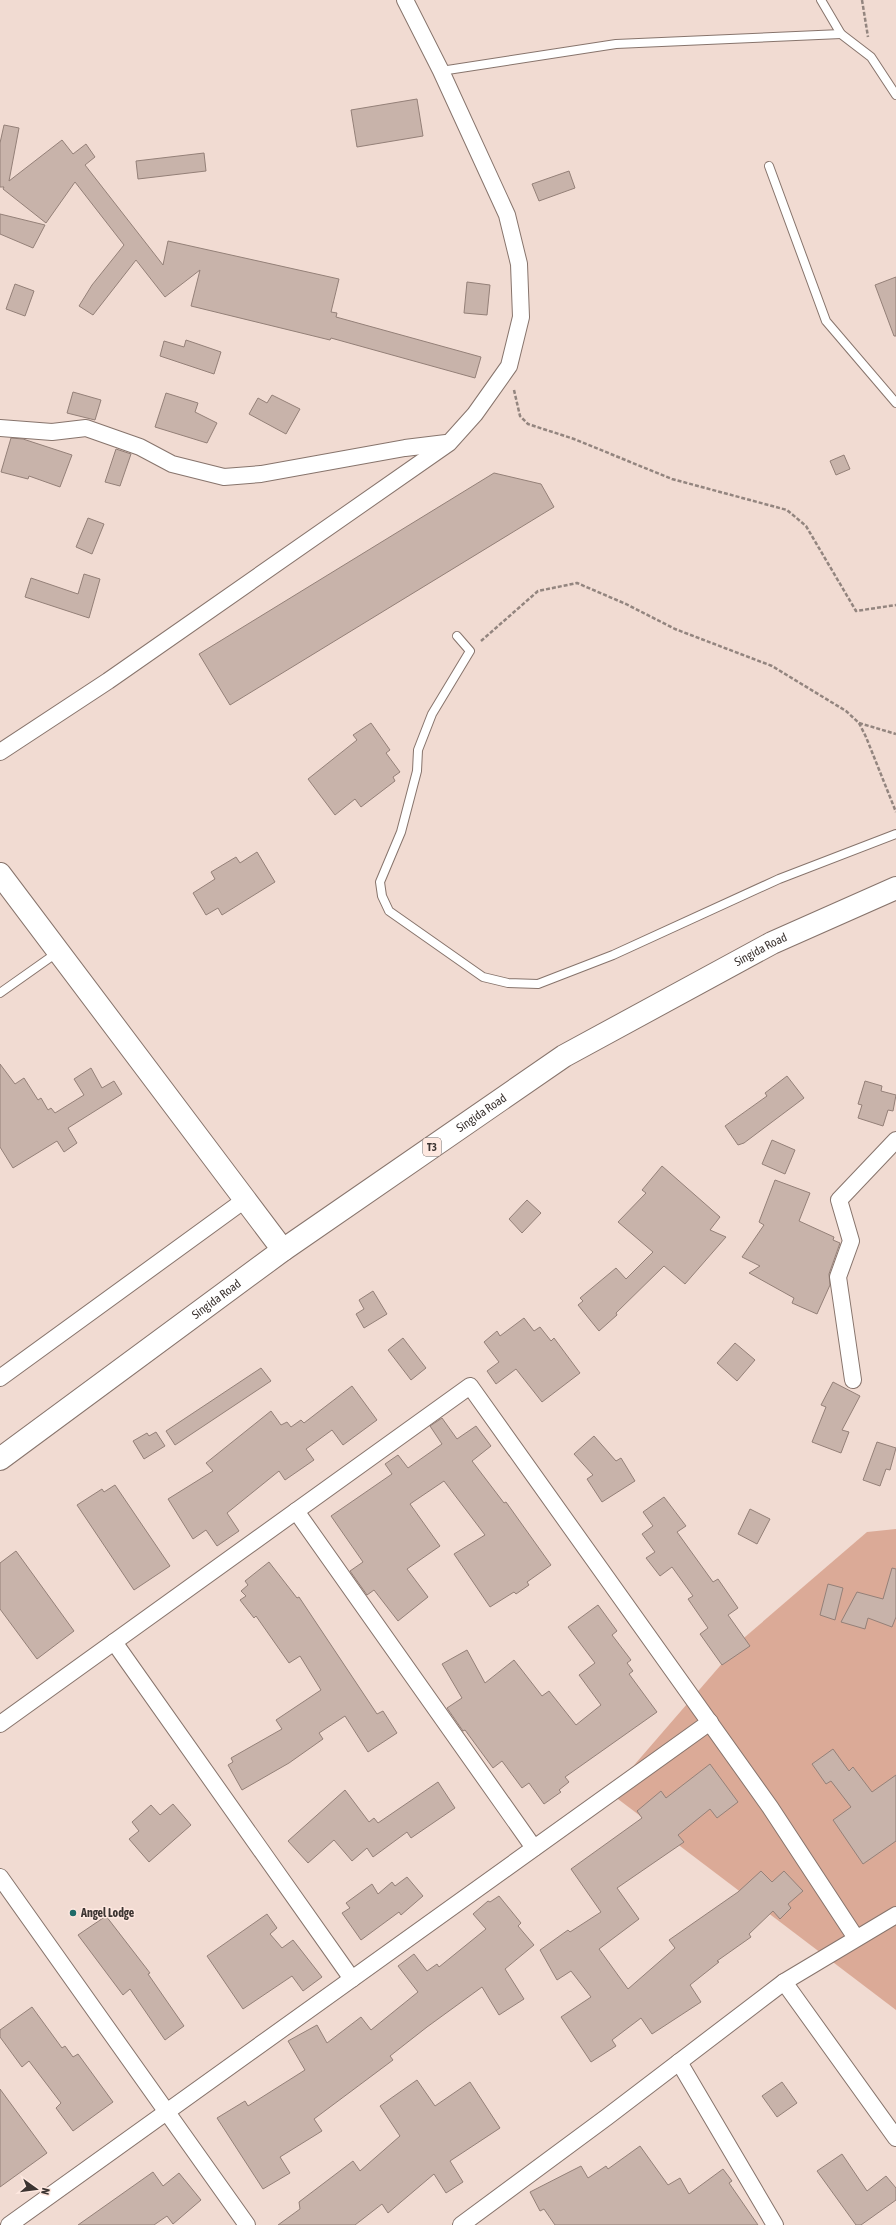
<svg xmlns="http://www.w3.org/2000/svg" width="896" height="2225" font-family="'Asap Condensed',sans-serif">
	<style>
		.green { fill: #dbaa97 }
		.building { fill: #c8b3aa; stroke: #948078 }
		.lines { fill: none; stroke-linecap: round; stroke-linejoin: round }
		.lane-casing { stroke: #87746c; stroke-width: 10 }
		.street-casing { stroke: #87746c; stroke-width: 18 }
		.secondary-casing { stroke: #87746c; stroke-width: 24 }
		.highway-casing { stroke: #87746c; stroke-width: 24 }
		.path { stroke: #93857f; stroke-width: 2.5; stroke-dasharray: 4 2; stroke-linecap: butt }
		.lane { stroke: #fff; stroke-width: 8 }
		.street { stroke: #fff; stroke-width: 16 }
		.secondary { stroke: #fff; stroke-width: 22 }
		.highway { stroke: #fff; stroke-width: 22 }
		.poi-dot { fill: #1e6a68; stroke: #fee8e0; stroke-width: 1.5 }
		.labels { text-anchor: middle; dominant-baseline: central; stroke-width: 3; stroke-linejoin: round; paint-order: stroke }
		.shield { fill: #fee8e0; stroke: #766a66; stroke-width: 1 }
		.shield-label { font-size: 11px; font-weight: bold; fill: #3c3431 }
		.street-label { font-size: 12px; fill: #3c3431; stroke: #fee8e0 }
		.poi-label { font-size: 12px; font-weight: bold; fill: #3c3431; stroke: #fee8e0; text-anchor: start }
	</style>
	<rect width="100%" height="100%" fill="#f1dbd2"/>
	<path class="green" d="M 896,1529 L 896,2010 L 610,1793 L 745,1637 L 867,1532 Z"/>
	<g class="building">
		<path d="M 417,99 L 423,136 L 357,147 L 351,110 Z"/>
		<path d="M 4,125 L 19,128 L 9,181 L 62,140 L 73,154 L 86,144 L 95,157 L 85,165 L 163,265 L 168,241 L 339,279 L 331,312 L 337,313 L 336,317 L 481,357 L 475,378 L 331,338 L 330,340 L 191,306 L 200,270 L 165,297 L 136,260 L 93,315 L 79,306 L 92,285 L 124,245 L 75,182 L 46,223 L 3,189 L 4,187 L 0,187 L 0,143 Z"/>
		<path d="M 204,153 L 206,171 L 138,179 L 136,161 Z"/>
		<path d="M 569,171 L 575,188 L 539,201 L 532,184 Z"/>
		<path d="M 0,214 L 45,225 L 33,248 L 0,234 Z"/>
		<path d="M 896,277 L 896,336 L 894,336 L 875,285 Z"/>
		<path d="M 467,282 L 490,285 L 487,315 L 464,313 Z"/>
		<path d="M 15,284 L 34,291 L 25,316 L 6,309 Z"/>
		<path d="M 186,340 L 221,352 L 214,374 L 160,356 L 164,341 L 184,347 Z"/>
		<path d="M 73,392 L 101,400 L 95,420 L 67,413 Z"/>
		<path d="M 166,393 L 198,403 L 195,412 L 217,423 L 207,443 L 155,427 Z"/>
		<path d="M 272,395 L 300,409 L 286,434 L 249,414 L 258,398 L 267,403 Z"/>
		<path d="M 11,438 L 23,439 L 72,455 L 60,487 L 29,476 L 28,479 L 1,472 Z"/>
		<path d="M 116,449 L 131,454 L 120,486 L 105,482 Z"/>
		<path d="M 844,455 L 850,469 L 836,475 L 830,461 Z"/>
		<path d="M 494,473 L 541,484 L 554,507 L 230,705 L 199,654 Z"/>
		<path d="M 88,518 L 104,524 L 92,554 L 76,547 Z"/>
		<path d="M 84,574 L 100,579 L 89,618 L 25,597 L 31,578 L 78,594 Z"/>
		<path d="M 371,723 L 390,750 L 386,753 L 400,772 L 393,777 L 395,781 L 361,807 L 355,799 L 335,815 L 308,779 L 357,740 L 353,735 Z"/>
		<path d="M 257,852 L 275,882 L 222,915 L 218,908 L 206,915 L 193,893 L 215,879 L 211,872 L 236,857 L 240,863 Z"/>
		<path d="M 0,1064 L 15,1084 L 24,1078 L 38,1100 L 41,1098 L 48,1110 L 51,1108 L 55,1113 L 84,1095 L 74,1079 L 91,1068 L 102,1088 L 114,1081 L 122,1094 L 68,1128 L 77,1143 L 64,1152 L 57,1141 L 13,1168 L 0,1147 Z"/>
		<path d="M 787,1076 L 804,1098 L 744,1143 L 738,1145 L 725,1126 L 767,1096 L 765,1093 Z"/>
		<path d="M 865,1081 L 882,1086 L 881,1091 L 896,1095 L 893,1111 L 888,1110 L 883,1126 L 858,1118 L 862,1105 L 858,1104 Z"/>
		<path d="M 772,1140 L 795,1150 L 785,1174 L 762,1164 Z"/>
		<path d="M 662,1166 L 720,1217 L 710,1230 L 726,1237 L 685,1284 L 664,1266 L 616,1313 L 617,1315 L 599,1331 L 578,1305 L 583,1301 L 580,1298 L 616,1268 L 626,1279 L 653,1252 L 618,1222 L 646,1193 L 642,1190 Z"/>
		<path d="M 775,1180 L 810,1193 L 799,1221 L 834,1237 L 833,1240 L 840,1243 L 829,1274 L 830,1285 L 817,1314 L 792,1303 L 794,1298 L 749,1273 L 760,1266 L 742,1257 L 764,1225 L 759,1222 Z"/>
		<path d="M 527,1200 L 541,1213 L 522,1233 L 509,1219 Z"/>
		<path d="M 373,1291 L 387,1314 L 364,1328 L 356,1314 L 364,1309 L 359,1300 Z"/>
		<path d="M 524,1318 L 534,1331 L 540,1327 L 551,1341 L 554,1338 L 580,1373 L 542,1402 L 516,1369 L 496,1384 L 487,1371 L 499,1362 L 484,1342 L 497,1331 L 500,1336 Z"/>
		<path d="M 403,1338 L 426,1368 L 411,1380 L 388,1350 Z"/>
		<path d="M 735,1343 L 755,1360 L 737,1381 L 717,1363 Z"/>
		<path d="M 261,1368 L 271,1381 L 175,1445 L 166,1431 Z"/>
		<path d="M 833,1382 L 860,1396 L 842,1430 L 849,1432 L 841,1453 L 812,1442 L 826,1407 L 821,1405 Z"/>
		<path d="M 352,1386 L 377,1420 L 343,1445 L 332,1430 L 306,1449 L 314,1460 L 285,1480 L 279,1471 L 227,1513 L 239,1531 L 217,1546 L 206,1530 L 193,1539 L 168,1499 L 213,1471 L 206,1463 L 271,1411 L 281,1425 L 287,1422 L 291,1427 L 301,1420 L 304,1423 Z"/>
		<path d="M 442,1418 L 457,1439 L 476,1426 L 491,1446 L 472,1461 L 504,1503 L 506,1502 L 551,1565 L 527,1582 L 529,1585 L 516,1594 L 514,1592 L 490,1607 L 454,1554 L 485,1535 L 444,1481 L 410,1504 L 440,1546 L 407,1569 L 428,1597 L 398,1621 L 374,1590 L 367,1595 L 350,1571 L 363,1562 L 331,1516 L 392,1474 L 385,1464 L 398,1455 L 408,1468 L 442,1444 L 430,1426 Z"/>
		<path d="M 156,1432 L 165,1446 L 144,1459 L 133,1441 L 147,1433 L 149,1436 Z"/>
		<path d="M 594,1436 L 616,1461 L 621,1458 L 635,1481 L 602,1502 L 587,1479 L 593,1475 L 574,1454 Z"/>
		<path d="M 877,1442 L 896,1448 L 890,1470 L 886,1469 L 880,1486 L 863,1480 Z"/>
		<path d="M 115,1485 L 170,1566 L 134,1590 L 77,1505 L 102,1489 L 104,1492 Z"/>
		<path d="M 664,1497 L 686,1526 L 677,1532 L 713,1582 L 718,1579 L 738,1608 L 728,1615 L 750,1646 L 722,1665 L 700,1634 L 708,1628 L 688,1599 L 693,1596 L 672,1567 L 660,1576 L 646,1558 L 655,1552 L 642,1534 L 653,1526 L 643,1512 Z"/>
		<path d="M 750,1509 L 770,1519 L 757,1544 L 738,1534 Z"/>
		<path d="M 16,1551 L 74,1631 L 37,1659 L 0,1609 L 0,1563 Z"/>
		<path d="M 269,1562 L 297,1598 L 299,1597 L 377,1714 L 383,1711 L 397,1733 L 368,1752 L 345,1716 L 319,1733 L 323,1739 L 289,1763 L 242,1790 L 228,1765 L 233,1762 L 231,1758 L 282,1729 L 276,1720 L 321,1690 L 300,1656 L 289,1663 L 256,1616 L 254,1618 L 240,1600 L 246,1596 L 241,1591 L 248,1585 L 245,1581 Z"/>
		<path d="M 892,1568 L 896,1569 L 896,1617 L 892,1627 L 868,1618 L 865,1629 L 841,1622 L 857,1592 L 883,1599 Z"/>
		<path d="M 828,1584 L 843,1588 L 835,1620 L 820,1615 Z"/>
		<path d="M 598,1605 L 617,1631 L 612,1635 L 631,1660 L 627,1663 L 633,1671 L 629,1674 L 657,1712 L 565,1777 L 569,1782 L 559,1790 L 561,1792 L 544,1804 L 529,1783 L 522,1788 L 502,1761 L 493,1768 L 465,1730 L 463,1731 L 447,1708 L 462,1698 L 442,1664 L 467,1650 L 485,1683 L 514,1660 L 542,1696 L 549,1691 L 576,1725 L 601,1705 L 579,1675 L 595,1663 L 568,1627 Z"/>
		<path d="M 833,1749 L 849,1771 L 853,1767 L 872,1792 L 896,1775 L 896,1841 L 863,1864 L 833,1820 L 851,1807 L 831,1781 L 826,1784 L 812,1764 Z"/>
		<path d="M 710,1764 L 738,1802 L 717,1818 L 710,1809 L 678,1835 L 684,1842 L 617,1888 L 639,1919 L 599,1949 L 628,1989 L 675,1948 L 669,1940 L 738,1892 L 761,1871 L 772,1882 L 784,1871 L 803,1891 L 788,1904 L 791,1908 L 780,1919 L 773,1911 L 749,1934 L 751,1937 L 717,1961 L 719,1962 L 690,1985 L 701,2002 L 652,2034 L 641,2018 L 612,2040 L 616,2046 L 591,2062 L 561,2017 L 591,1997 L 571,1971 L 557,1980 L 540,1950 L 568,1930 L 570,1932 L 601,1912 L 571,1869 L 642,1818 L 637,1811 L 661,1791 L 666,1798 Z"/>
		<path d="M 438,1782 L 455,1808 L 411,1838 L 407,1832 L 373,1857 L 367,1848 L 352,1861 L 334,1840 L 308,1863 L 288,1841 L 345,1790 L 369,1822 L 374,1818 L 378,1823 Z"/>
		<path d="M 173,1804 L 191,1825 L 149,1862 L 129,1839 L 139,1831 L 132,1822 L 151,1805 L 160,1815 Z"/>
		<path d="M 407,1877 L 423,1896 L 401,1915 L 399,1912 L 361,1940 L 342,1913 L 350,1908 L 346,1903 L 372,1884 L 378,1894 L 392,1882 L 395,1886 Z"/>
		<path d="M 499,1896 L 521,1923 L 518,1926 L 534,1945 L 505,1969 L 524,1999 L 499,2015 L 482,1987 L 427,2027 L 390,2056 L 393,2060 L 314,2119 L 322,2131 L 280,2157 L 290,2173 L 263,2189 L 217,2118 L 245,2101 L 248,2106 L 305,2070 L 288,2041 L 317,2025 L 327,2043 L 361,2017 L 371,2030 L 418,1992 L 398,1966 L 414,1954 L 427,1971 L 437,1964 L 439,1967 L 486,1929 L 473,1914 L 488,1901 L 490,1902 Z"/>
		<path d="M 267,1914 L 277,1928 L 270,1934 L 282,1948 L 293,1940 L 322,1977 L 303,1991 L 292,1976 L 243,2009 L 207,1956 Z"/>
		<path d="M 106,1916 L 150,1973 L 148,1974 L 184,2026 L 165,2040 L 130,1989 L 123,1995 L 78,1935 Z"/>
		<path d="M 32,2007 L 62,2048 L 65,2046 L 73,2057 L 78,2054 L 113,2102 L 73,2131 L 56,2108 L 61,2103 L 29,2061 L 22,2067 L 0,2037 L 0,2030 Z"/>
		<path d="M 417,2080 L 435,2106 L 470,2082 L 500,2128 L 450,2161 L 463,2182 L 446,2193 L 434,2174 L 388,2213 L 382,2204 L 355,2225 L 278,2225 L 300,2209 L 299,2202 L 353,2161 L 360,2171 L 400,2136 L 380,2106 Z"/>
		<path d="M 782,2082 L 797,2103 L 777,2117 L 762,2096 Z"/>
		<path d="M 0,2089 L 47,2153 L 0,2187 Z"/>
		<path d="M 640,2146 L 668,2185 L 680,2178 L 689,2194 L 723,2169 L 732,2181 L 729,2183 L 758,2225 L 555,2225 L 544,2209 L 540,2211 L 530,2192 L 581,2166 L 588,2178 L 606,2166 L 608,2169 Z"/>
		<path d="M 842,2154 L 867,2191 L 886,2176 L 896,2188 L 896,2200 L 861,2225 L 856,2225 L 817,2171 Z"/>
		<path d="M 153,2172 L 163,2186 L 179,2173 L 201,2200 L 173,2224 L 167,2216 L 154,2225 L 78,2225 Z"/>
	</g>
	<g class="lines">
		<g class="lane-casing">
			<g id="lane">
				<path d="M 821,0 L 841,34 L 871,57 L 896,95"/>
				<path d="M 441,71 L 616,44 L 841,34"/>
				<path d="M 769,166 L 826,321 L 896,403"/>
				<path d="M 457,636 L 470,651 L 432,714 L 418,750 L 417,771 L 401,832 L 380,882 L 382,896 L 389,911 L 483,977 L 508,983 L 538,984 L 613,955 L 779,879 L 896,834"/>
				<path d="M 0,993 L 58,952"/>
			</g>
		</g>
		<g class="street-casing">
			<g id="street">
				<path d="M 0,428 L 52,432 L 86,428 L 140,447 L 172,464 L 224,477 L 261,474 L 405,448 L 446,443"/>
				<path d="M 0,752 L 108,681 L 449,443 L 475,414 L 509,366 L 521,317 L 519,264 L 507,215 L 441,71 L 405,0"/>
				<path d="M 0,1378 L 246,1199"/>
				<path d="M 853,1380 L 838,1277 L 851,1241 L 839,1200 L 896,1140"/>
				<path d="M 296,1511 L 534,1848"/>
				<path d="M 114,1642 L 352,1979"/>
				<path d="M 0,1724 L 470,1386 L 770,1807 L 856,1938"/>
				<path d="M 0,1877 L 247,2225"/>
				<path d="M 784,1982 L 896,2138"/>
				<path d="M 679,2062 L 775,2225"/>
				<path d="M 9,2225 L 710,1722"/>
				<path d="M 461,2225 L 607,2117 L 784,1982 L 896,1915"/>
			</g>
		</g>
		<g class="secondary-casing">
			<path id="secondary" d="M 0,874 L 283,1250"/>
		</g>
		<g class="highway-casing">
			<g id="highway">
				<path id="s1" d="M 0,1459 L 283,1250 L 564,1056 L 772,943 L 896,888"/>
			</g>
		</g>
		<g class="path">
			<path d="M 862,0 L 868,37"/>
			<path d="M 514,390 L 520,416 L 528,424 L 574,439 L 672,479 L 787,510 L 806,526 L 856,611 L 896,605"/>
			<path d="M 481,641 L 538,591 L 577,583 L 626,604 L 675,629 L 772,666 L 846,711 L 859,723 L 866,737 L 896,812"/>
			<path d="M 859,723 L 896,734"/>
		</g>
		<use href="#lane" class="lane"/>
		<use href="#street" class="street"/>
		<use href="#secondary" class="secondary"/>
		<use href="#highway" class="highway"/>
	</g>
	<circle class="poi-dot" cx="73" cy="1913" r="4"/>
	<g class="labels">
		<rect class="shield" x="423" y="1138" width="18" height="18" rx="3"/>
		<g class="shield-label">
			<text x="432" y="1147">T3</text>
		</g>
		<g class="street-label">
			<text stroke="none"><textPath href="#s1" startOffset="917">Singida Road</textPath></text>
			<text stroke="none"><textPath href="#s1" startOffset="593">Singida Road</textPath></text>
			<text stroke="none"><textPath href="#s1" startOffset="269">Singida Road</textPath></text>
		</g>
		<g class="poi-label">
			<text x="81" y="1913">Angel Lodge</text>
		</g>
	</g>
	<g transform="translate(36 2189) rotate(104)" stroke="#fee8e0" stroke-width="3" paint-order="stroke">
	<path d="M0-3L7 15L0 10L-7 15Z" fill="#3c3431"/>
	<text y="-6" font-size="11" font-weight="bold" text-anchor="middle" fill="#3c3431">N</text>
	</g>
</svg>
